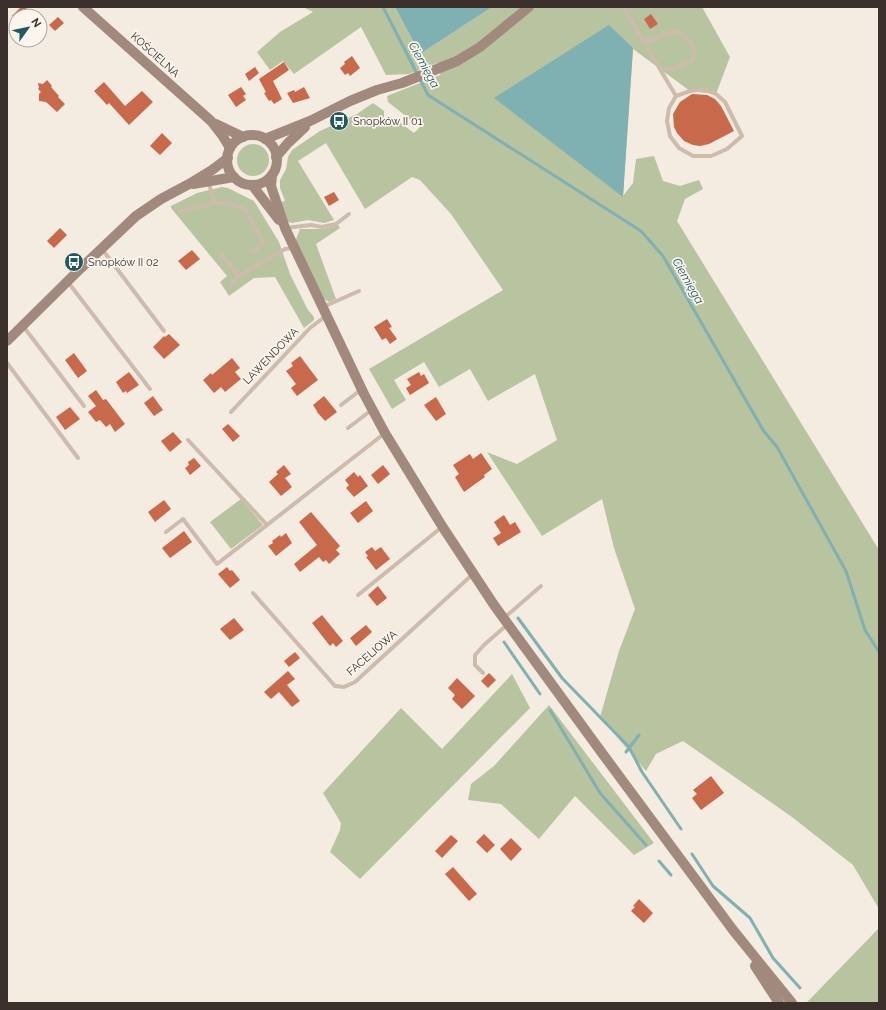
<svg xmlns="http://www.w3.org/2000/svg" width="886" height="1010" font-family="Raleway,sans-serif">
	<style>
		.green { fill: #b8c4a0 }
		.water { fill: #7fb0b2 }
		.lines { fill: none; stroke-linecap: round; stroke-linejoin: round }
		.stream { stroke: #7fb0b2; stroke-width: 3 }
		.building { fill: #c8694b }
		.lane { stroke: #cdbbac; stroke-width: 4 }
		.secondary { stroke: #a18a7d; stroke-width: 10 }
		.labels { text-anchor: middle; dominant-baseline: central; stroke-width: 3.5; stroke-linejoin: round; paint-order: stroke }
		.street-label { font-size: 11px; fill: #3b302b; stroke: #fbf5ee }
		.poi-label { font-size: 11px; fill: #3b302b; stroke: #fbf5ee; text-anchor: start }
		.water-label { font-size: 12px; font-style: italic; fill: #1f5a5e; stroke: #fbf5ee }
	</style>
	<rect width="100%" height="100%" fill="#f4ebe1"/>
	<g class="green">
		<path d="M 303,7 L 395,7 L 420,54 L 492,7 L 702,7 L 730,57 L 716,94 L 690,91 L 633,49 L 623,196 L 633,183 L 636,159 L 654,156 L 663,181 L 680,186 L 699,180 L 703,189 L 685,199 L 677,221 L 879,550 L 879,909 L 853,865 L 792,817 L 683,741 L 656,754 L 646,771 L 600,717 L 619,651 L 635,609 L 614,548 L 602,499 L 542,536 L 487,452 L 517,464 L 557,440 L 535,374 L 488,401 L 470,369 L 439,387 L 424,362 L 394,380 L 406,400 L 392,409 L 369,369 L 503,290 L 451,214 L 420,180 L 412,177 L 365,209 L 326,143 L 298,161 L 334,220 L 324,223 L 308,220 L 292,223 L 288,222 L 280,202 L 285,201 L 280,188 L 280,180 L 286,169 L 288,157 L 292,150 L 320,131 L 357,114 L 373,103 L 384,111 L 384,118 L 388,122 L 395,119 L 414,133 L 420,127 L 388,102 L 387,96 L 440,75 L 437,63 L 409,74 L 386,75 L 361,27 L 294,74 L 283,61 L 270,70 L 257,52 L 280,32 L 313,12 Z"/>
		<circle cx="253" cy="160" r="16"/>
		<path d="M 222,187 L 228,188 L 254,201 L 279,242 L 290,274 L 308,310 L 314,317 L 314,320 L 304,328 L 275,277 L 254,278 L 229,296 L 220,282 L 227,276 L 171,208 L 171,206 L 197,193 Z"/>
		<path d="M 338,225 L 340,228 L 316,244 L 336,299 L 329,302 L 324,299 L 295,242 L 300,229 L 323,229 Z"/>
		<path d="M 241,499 L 263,525 L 231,549 L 210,522 Z"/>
		<path d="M 512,674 L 530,708 L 360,879 L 330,852 L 340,830 L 341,823 L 323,793 L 401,708 L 442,749 Z"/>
		<path d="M 549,705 L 654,843 L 634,855 L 575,796 L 539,839 L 501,804 L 468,800 L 471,784 L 494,766 Z"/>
		<path d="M 879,928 L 879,1003 L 806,1003 L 815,994 Z"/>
	</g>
	<g class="water">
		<path d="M 395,7 L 492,7 L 420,54 Z"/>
		<path d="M 609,25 L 633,48 L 623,197 L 494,98 Z"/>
	</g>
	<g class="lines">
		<g class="stream">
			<path d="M 383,7 L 428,95 L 641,231 L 663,256 L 763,430 L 777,447 L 846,571 L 865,630 L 879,652"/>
			<path d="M 518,618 L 562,678 L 629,747 L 642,772 L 681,829"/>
			<path d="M 504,642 L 540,694"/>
			<path d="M 550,710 L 600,793 L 646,845"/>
			<path d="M 626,752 L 639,735"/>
			<path d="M 692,854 L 713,886 L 750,918 L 773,958 L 800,988"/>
			<path d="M 659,861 L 671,875"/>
		</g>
	</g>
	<g class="building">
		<path d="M 21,7 L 25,7 L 34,16 L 12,16 Z"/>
		<path d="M 651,14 L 658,24 L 650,29 L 644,19 Z"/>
		<path d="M 58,17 L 64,23 L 55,31 L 49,25 Z"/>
		<path d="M 352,56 L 360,68 L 350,76 L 348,73 L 345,75 L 340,68 L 345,64 L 344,62 Z"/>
		<path d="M 284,62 L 289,70 L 273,81 L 282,99 L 274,104 L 271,100 L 269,101 L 264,93 L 266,92 L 259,79 Z"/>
		<path d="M 255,67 L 259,73 L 249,81 L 245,74 Z"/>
		<path d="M 47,80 L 52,86 L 51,87 L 59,96 L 58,97 L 65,104 L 57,112 L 46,102 L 39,101 L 39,94 L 41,92 L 38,89 L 39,88 L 38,83 L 43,84 Z"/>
		<path d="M 104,82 L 125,106 L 142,91 L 153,102 L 129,125 L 109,103 L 107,105 L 94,91 Z"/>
		<path d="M 241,87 L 246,94 L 243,96 L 246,100 L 236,107 L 228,95 Z"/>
		<path d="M 304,87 L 310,98 L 293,103 L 287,93 L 294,90 L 295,92 Z"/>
		<path d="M 692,94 L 707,95 L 715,99 L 721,106 L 734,131 L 709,144 L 700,146 L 693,145 L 684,141 L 677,133 L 674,127 L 673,114 L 680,102 Z"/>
		<path d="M 162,133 L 172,143 L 160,155 L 150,146 Z"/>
		<path d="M 334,192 L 339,200 L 329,206 L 324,197 Z"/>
		<path d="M 60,228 L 67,235 L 54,248 L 47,241 Z"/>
		<path d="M 192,250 L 200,259 L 186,270 L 178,261 Z"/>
		<path d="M 387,319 L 392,327 L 389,328 L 397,339 L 390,344 L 386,338 L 382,340 L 374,327 Z"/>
		<path d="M 169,334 L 180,345 L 164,359 L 153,347 L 164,336 L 165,337 Z"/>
		<path d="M 74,353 L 87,371 L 78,378 L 65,360 Z"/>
		<path d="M 300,356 L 318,380 L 297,396 L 291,388 L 296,384 L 286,371 L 293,366 L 291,363 Z"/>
		<path d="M 232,358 L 240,368 L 235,372 L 241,379 L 225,392 L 221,387 L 214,393 L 203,380 L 211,373 L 212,375 Z"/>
		<path d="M 129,372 L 139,385 L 127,393 L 126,391 L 123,393 L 116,382 Z"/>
		<path d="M 419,372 L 421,376 L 424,374 L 429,383 L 410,395 L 406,388 L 411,385 L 407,379 Z"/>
		<path d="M 96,390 L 103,400 L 106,399 L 125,424 L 115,432 L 110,424 L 106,427 L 100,420 L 96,422 L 88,412 L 96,406 L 88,396 Z"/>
		<path d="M 153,396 L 163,410 L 154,416 L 144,403 Z"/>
		<path d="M 324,396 L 337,412 L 325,421 L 317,412 L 317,411 L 313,405 Z"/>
		<path d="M 436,397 L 446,414 L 436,421 L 424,405 Z"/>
		<path d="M 70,407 L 80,419 L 65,430 L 56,417 Z"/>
		<path d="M 228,424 L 240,436 L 233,442 L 222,429 Z"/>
		<path d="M 173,432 L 182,442 L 170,452 L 161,441 Z"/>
		<path d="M 481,453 L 492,469 L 484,475 L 485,477 L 464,492 L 455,477 L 459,474 L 453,465 L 470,454 L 473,459 Z"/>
		<path d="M 194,458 L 201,466 L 190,475 L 185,468 L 189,465 L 188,462 Z"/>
		<path d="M 284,465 L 291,474 L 285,478 L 292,487 L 281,496 L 269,482 L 278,474 L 276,472 Z"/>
		<path d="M 383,465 L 390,474 L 378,484 L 371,475 Z"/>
		<path d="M 354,472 L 358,477 L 360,475 L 368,486 L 354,497 L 346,488 L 349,485 L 345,480 Z"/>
		<path d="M 164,500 L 171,509 L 155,522 L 148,512 Z"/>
		<path d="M 366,501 L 373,511 L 358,523 L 350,513 Z"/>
		<path d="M 311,512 L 340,546 L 336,550 L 340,554 L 329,564 L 326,560 L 323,562 L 319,557 L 300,572 L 294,564 L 317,545 L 299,522 Z"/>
		<path d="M 504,515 L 510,525 L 515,522 L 521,532 L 498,546 L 493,538 L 501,533 L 494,522 Z"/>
		<path d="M 184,531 L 192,542 L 170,558 L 162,548 Z"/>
		<path d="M 286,533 L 292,543 L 276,556 L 268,546 L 273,543 L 272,541 L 280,535 L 281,537 Z"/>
		<path d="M 372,547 L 375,551 L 381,547 L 390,559 L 376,570 L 366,557 L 368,556 L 365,552 Z"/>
		<path d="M 227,567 L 230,571 L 232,570 L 240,580 L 230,588 L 218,574 Z"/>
		<path d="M 378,586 L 387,598 L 377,606 L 368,595 Z"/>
		<path d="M 322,615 L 343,641 L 336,647 L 333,643 L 330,646 L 312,623 Z"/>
		<path d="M 234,618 L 244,630 L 230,640 L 220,629 Z"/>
		<path d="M 366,625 L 372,632 L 356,646 L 350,638 Z"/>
		<path d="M 295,652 L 300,658 L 289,667 L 284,661 Z"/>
		<path d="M 288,671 L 295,679 L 287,685 L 300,701 L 292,707 L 279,692 L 271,699 L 264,692 Z"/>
		<path d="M 489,673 L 496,680 L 488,688 L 481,681 Z"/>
		<path d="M 457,678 L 475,696 L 462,709 L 452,699 L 455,695 L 448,688 Z"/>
		<path d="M 711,776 L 724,793 L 701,810 L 692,798 L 697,794 L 693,790 Z"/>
		<path d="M 484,834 L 495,845 L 487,853 L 476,842 Z"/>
		<path d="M 451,835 L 458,841 L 442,858 L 435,851 Z"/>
		<path d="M 511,838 L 522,849 L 511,861 L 500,849 Z"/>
		<path d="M 453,867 L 477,894 L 469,901 L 445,874 Z"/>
		<path d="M 639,899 L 653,913 L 644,923 L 631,911 L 635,907 L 633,906 Z"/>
	</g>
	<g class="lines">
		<g class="lane">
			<path d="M 623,7 L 676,96"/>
			<path d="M 644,42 L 675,31 C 686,35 697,46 693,59 C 683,67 673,69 661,70"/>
			<path d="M 703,89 L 716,94 L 725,102 L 742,136 L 727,149 L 711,156 L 693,156 L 679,148 L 670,136 L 667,121 L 669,108 L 676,96 L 690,91 Z"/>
			<path d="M 208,181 L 215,203"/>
			<path d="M 180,211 L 215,203 L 226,203 L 244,208 L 263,242 L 261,246 L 252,252"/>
			<path d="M 285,228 L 311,225 L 322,227 L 336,224 L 349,214"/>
			<path d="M 102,249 L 164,331"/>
			<path d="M 221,254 L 239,276"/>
			<path d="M 67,283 L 71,286 L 150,389"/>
			<path d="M 231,285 L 239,276 L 285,249 L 294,248"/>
			<path d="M 323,307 L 359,291"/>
			<path d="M 23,326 L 84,406"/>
			<path d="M 7,363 L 78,458"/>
			<path d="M 341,405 L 362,389"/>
			<path d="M 231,412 L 310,328 L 327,315"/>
			<path d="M 348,428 L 373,409"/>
			<path d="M 188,440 L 267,525"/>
			<path d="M 166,532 L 183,519 L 217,564 L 385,433"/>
			<path d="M 253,593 L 335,686 L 344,687 L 355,682 L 473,574"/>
			<path d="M 358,595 L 442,527"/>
			<path d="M 504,618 L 541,586"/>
			<path d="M 483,673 L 475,665 L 475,655 L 485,644 L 508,624"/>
		</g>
		<g class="secondary">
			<path d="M 83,7 L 211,121 L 222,135 L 230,148"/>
			<path d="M 216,124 L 243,137"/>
			<circle cx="252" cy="160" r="25"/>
			<path d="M 265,139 L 310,121 L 350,101 L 377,90 L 402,83 L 457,61 L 480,47 L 529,7"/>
			<path d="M 276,157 L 288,143 L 305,127"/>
			<path d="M 272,175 L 271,186 L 285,228 L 364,394 L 385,433 L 442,526 L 494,605 L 602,753 L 733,930 L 792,1003"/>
			<path d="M 193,184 L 234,177"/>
			<path d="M 252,185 L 279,220"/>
			<path d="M 7,341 L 79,270 L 136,216 L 161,199 L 189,184 L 212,170 L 228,158"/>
			<path d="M 755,966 L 779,1003"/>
		</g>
	</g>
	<defs>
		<g id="bus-disc" transform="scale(1)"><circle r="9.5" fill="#1f5a5e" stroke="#fbf5ee"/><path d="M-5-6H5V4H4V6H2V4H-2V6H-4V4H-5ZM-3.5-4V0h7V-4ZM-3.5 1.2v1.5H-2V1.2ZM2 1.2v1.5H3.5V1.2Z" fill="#fff"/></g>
	</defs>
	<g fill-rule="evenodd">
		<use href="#bus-disc" x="339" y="121"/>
		<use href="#bus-disc" x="74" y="262"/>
	</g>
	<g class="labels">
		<g class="street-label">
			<text transform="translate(155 55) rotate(42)">KOŚCIELNA</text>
			<text transform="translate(271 356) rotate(-46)">LAWENDOWA</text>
			<text transform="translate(372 653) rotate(-41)">FACELIOWA</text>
		</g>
		<g class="poi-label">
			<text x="353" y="121">Snopków II 01</text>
			<text x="88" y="262">Snopków II 02</text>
		</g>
		<g class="water-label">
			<text transform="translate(424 65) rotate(61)">Ciemięga</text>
			<text transform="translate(688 281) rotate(60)">Ciemięga</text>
		</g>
	</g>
	<rect width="886" height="1010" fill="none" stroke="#3b302b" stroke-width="16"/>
	<g transform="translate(28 28) rotate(57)"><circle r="19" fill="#fbf5ee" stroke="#aea6a0"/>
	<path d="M0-3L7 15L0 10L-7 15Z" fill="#1f5a5e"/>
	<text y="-6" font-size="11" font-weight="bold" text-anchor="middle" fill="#3b302b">N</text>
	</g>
</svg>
